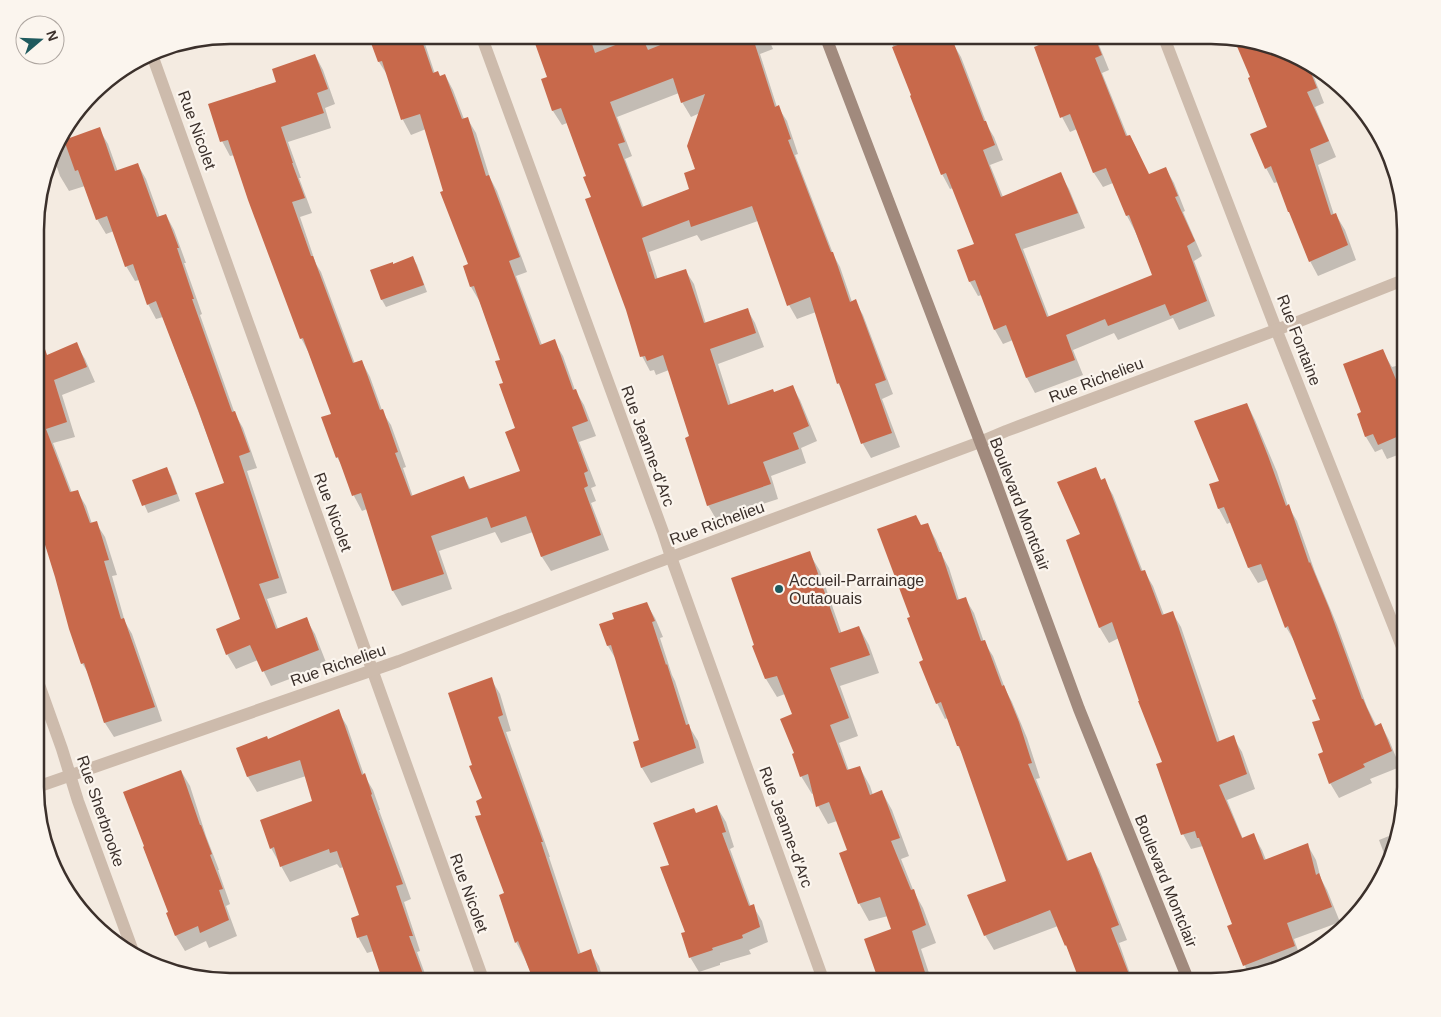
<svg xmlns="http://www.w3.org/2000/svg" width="1441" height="1017" font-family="Helvetica,sans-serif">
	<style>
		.shadow { fill: #0003; fill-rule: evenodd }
		.building { fill: #c8694b; fill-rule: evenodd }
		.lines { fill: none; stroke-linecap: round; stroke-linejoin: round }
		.street { stroke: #cdbbac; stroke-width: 12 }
		.secondary { stroke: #a18a7d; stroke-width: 12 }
		.poi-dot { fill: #1f5a5e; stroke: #fbf5ee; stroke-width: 2 }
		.labels { text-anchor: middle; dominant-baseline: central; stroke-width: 4.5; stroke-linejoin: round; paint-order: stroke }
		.street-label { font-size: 16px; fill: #3b302b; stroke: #fbf5ee }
		.poi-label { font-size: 16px; fill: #3b302b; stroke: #fbf5ee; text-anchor: start }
		.rim { fill: none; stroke: #3b302b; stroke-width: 2.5 }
	</style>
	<rect width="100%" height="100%" fill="#f4ebe1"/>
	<g class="shadow">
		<path d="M 370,35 L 420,35 L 425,44 L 435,74 L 440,77 L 445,75 L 453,90 L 464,119 L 467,118 L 476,133 L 490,178 L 497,191 L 527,272 L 516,276 L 542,345 L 554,341 L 563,356 L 575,390 L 584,405 L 596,436 L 579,442 L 596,486 L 591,488 L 596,501 L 591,503 L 609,550 L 551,571 L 542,557 L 533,532 L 501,543 L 495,532 L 439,551 L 452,589 L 402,606 L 393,591 L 367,509 L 362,511 L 354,496 L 343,468 L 337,457 L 332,414 L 309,353 L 301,338 L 235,155 L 230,156 L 222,141 L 278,83 L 315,55 L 323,70 L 335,104 L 325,108 L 331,128 L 288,142 L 301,178 L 299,178 L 312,213 L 300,217 L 316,264 L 321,272 L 355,364 L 362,362 L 370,377 L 383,413 L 391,425 L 406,467 L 403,468 L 413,497 L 464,478 L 471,490 L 521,472 L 517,429 L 505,384 L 501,360 L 480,302 L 471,287 L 465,267 L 470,264 L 426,129 L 411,135 L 403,120 L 388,76 L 379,62 Z"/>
		<path d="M 536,35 L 767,35 L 773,49 L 760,54 L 777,107 L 778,107 L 787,121 L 798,154 L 795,155 L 834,256 L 840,267 L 852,302 L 855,301 L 863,315 L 893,394 L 882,399 L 900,447 L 871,458 L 863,444 L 844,393 L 838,383 L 816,312 L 797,319 L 789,305 L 758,221 L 701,241 L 697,235 L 649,252 L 658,280 L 685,270 L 694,284 L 706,324 L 747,309 L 755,323 L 764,347 L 718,364 L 731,405 L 774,393 L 792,386 L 800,400 L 817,441 L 801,448 L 806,463 L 771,476 L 778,499 L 716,519 L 708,505 L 691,437 L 669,370 L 656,375 L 654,370 L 650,371 L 642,356 L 592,198 L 588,177 L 567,123 L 562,125 L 553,111 L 542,80 L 548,78 ZM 679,93 L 682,102 L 691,117 L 700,113 L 697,170 L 690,189 L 644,208 L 625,159 L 632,156 L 617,117 Z"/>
		<path d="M 889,35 L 940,35 L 943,45 L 952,42 L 961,57 L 988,127 L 994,137 L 1003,160 L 990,165 L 1003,197 L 1060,174 L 1069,189 L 1085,228 L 1023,249 L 1049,317 L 1154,276 L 1135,231 L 1127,216 L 1113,183 L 1103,187 L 1094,173 L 1077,129 L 1070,132 L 1062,117 L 1034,35 L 1095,35 L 1109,70 L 1102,73 L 1128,137 L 1130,136 L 1137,150 L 1136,150 L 1150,180 L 1166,169 L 1174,183 L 1185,211 L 1183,212 L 1202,256 L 1194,261 L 1215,316 L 1179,330 L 1173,318 L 1118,340 L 1114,333 L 1073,350 L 1083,375 L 1035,393 L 1027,378 L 1013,340 L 1003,344 L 995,330 L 982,295 L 978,296 L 970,282 L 958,251 L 976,244 L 953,188 L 950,189 L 942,174 Z"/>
		<path d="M 1274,45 L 1309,64 L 1324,103 L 1315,107 L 1336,157 L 1318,165 L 1334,215 L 1336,215 L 1345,230 L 1356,260 L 1318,276 L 1310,261 L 1294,221 L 1289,212 L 1278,182 L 1274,183 L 1266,168 Z"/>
		<path d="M 99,129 L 108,144 L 118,172 L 138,165 L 146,179 L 160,218 L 166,215 L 174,230 L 186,263 L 184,263 L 202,314 L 200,315 L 235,414 L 243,428 L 257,468 L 247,471 L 287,593 L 267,599 L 278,629 L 306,619 L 315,634 L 327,665 L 271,686 L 258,660 L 236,669 L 227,654 L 241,620 L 225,483 L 163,317 L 156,319 L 148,304 L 139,280 L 135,281 L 126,266 L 114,231 L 106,234 L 97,219 L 85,186 L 69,191 L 60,176 L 52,153 L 55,144 Z"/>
		<path d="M 413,258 L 417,265 L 427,292 L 386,307 L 382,300 L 372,270 L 393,265 Z"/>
		<path d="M 76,344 L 85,359 L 95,382 L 62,395 L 75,437 L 53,443 L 72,493 L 77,491 L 86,506 L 92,524 L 96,523 L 105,537 L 117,575 L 112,576 L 125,622 L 132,634 L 162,721 L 114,737 L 105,723 L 90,676 L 82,663 L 45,541 L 43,542 L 37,530 L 37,360 Z"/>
		<path d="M 1382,351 L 1392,367 L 1396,366 L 1406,383 L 1406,459 L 1403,453 L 1387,459 L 1382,449 L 1375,452 L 1366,437 L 1362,413 Z"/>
		<path d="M 1247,404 L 1255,420 L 1277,472 L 1288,506 L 1297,521 L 1315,572 L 1337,625 L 1367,707 L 1377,727 L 1381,725 L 1389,740 L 1400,767 L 1370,779 L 1372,783 L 1339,798 L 1330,783 L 1317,699 L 1295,642 L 1286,627 L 1268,579 L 1258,583 L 1249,568 L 1231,522 L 1227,524 L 1219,509 L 1210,485 L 1220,482 Z"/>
		<path d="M 166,469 L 171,476 L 180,501 L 148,513 L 134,481 Z"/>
		<path d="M 1095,469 L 1102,481 L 1104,480 L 1113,495 L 1143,572 L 1144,571 L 1153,586 L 1164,615 L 1172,612 L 1181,627 L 1220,742 L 1233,737 L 1242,752 L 1255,789 L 1227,800 L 1243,839 L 1253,834 L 1262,850 L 1266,860 L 1307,844 L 1316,860 L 1321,879 L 1327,890 L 1340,922 L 1294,939 L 1301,959 L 1298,962 L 1248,973 L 1229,927 L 1233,925 L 1203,846 L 1191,849 L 1183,834 L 1163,763 L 1119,638 L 1109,643 L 1100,628 L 1068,541 L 1081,535 Z"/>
		<path d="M 927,524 L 936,540 L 943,557 L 949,568 L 959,600 L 965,598 L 974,613 L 984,642 L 993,656 L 1006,691 L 1012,702 L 1027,738 L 1040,778 L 1036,779 L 1069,862 L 1090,854 L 1099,869 L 1127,940 L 1119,943 L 1133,982 L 1082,982 L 1058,926 L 994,950 L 985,935 L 1008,881 L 963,755 L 958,746 L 948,718 L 945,719 L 937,703 L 912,617 L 921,526 Z"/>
		<path d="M 809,553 L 820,571 L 842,634 L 859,627 L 869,645 L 879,673 L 840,686 L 858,736 L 839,743 L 849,771 L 860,768 L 870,786 L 873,795 L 882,792 L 892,810 L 909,856 L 901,859 L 914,892 L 923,908 L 936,943 L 921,949 L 932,982 L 880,982 L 892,930 L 888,916 L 869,921 L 859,903 L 849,851 L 837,821 L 828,824 L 818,806 L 814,793 L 812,794 L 801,776 L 796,754 L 794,715 L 785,694 L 777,697 L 766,679 L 753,646 Z"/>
		<path d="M 646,603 L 655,618 L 663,637 L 660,638 L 672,675 L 675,681 L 690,728 L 698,741 L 704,763 L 651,783 L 642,768 L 635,743 L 640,741 L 617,661 L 608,646 L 616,619 Z"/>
		<path d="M 491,679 L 500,694 L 511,731 L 506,732 L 550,857 L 549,857 L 581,954 L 590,951 L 599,966 L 604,982 L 535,982 L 524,957 L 516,942 L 505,894 L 483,816 L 484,798 L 474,765 Z"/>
		<path d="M 338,711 L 347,726 L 364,775 L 373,790 L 380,810 L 379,810 L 411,899 L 404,902 L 420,951 L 417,952 L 428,982 L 385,982 L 374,951 L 367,953 L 358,937 L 361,916 L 344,867 L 340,868 L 337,864 L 290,882 L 271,848 L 313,802 L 306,776 L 257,792 L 248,777 L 238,749 L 267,740 Z"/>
		<path d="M 181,771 L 190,786 L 206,836 L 219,870 L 218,870 L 230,904 L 226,906 L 237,936 L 209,948 L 206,941 L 185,951 L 176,936 L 168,913 Z"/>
		<path d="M 717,807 L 726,822 L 734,847 L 730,849 L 751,907 L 753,906 L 762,921 L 768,942 L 749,950 L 751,954 L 720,963 L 720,965 L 699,972 L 690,957 L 687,932 L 670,865 L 696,814 Z"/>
		<path d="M 1399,832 L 1396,850 L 1388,864 L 1379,840 Z"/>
		<path d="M 45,838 L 51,848 L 67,891 L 61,885 Z"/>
		<path d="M 773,973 L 778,982 L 750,982 Z"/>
	</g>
	<g class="building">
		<path d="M 368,35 L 420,35 L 433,73 L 438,71 L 440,76 L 445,74 L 462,119 L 468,117 L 486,176 L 489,175 L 520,257 L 509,261 L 540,345 L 555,339 L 573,390 L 576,389 L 588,421 L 572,427 L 588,471 L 584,473 L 588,486 L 584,488 L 601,535 L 541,557 L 526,516 L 491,528 L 487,517 L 431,536 L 444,574 L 392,591 L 361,493 L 352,496 L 338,457 L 336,458 L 321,417 L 331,414 L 303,338 L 300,339 L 248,200 L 228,140 L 220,142 L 208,104 L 276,82 L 272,69 L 315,54 L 328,89 L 317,93 L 324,113 L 281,127 L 293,163 L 292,163 L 305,198 L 292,202 L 311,256 L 313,256 L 353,363 L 362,360 L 380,410 L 383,409 L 398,452 L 395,453 L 411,496 L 464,476 L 469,489 L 520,471 L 505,432 L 515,428 L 499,384 L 503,383 L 495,361 L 500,360 L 474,286 L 470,287 L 463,266 L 468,264 L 440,192 L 443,191 L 420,114 L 401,120 L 382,61 L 378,62 Z"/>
		<path d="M 532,35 L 589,35 L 595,53 L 641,35 L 648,50 L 685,35 L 752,35 L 775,107 L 779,105 L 791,139 L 788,140 L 831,252 L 833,252 L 850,302 L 856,299 L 886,380 L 875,384 L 892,433 L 861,444 L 839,383 L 837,384 L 810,297 L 787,306 L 752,206 L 691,227 L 689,220 L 642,238 L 655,279 L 686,269 L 704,323 L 748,308 L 756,333 L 710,349 L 728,405 L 773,389 L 774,392 L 793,385 L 809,426 L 793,433 L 799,449 L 763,462 L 771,484 L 707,506 L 685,438 L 689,436 L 663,355 L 647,361 L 645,356 L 640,357 L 626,310 L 585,199 L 591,197 L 583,177 L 586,176 L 561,108 L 552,111 L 541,79 L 547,77 ZM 673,78 L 681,103 L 705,94 L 687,146 L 695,169 L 684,173 L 689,189 L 642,207 L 618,144 L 625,142 L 610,102 Z"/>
		<path d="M 925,35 L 937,35 L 941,45 L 953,41 L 984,121 L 986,121 L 995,145 L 983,150 L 1001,197 L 1061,172 L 1078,213 L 1015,234 L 1047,317 L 1152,275 L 1129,215 L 1126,216 L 1106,168 L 1093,173 L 1070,114 L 1060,118 L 1034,47 L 1065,35 L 1094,35 L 1102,55 L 1095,58 L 1126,136 L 1130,135 L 1149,174 L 1166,167 L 1178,196 L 1175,197 L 1195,241 L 1187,246 L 1207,301 L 1170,316 L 1165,304 L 1108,326 L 1105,319 L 1066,335 L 1075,360 L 1026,378 L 1006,325 L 994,330 L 975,280 L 969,282 L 957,250 L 974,244 L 946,173 L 941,175 L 910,96 L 911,95 L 892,47 Z"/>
		<path d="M 1233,37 L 1274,45 L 1307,63 L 1317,88 L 1307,92 L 1329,141 L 1310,149 L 1331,215 L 1336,213 L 1348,245 L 1309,262 L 1289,212 L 1288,212 L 1271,166 L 1265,169 L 1250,134 L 1267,127 L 1248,78 L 1250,77 Z"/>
		<path d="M 100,127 L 115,171 L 138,163 L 157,217 L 166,214 L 179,248 L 177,248 L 194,299 L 192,299 L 232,412 L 235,411 L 250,452 L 239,456 L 279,578 L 259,584 L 276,629 L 307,617 L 319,650 L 262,672 L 250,645 L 226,655 L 216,629 L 240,619 L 195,493 L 224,483 L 198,410 L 156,301 L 147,305 L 133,264 L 125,267 L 107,216 L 96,220 L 78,170 L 75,171 L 64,140 Z"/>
		<path d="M 413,256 L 424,285 L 381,300 L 370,270 L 393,262 L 393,264 Z"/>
		<path d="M 42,340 L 47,355 L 77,342 L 87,367 L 54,380 L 67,422 L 46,429 L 70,492 L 78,490 L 90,523 L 97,521 L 109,560 L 104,561 L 121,619 L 124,618 L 155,707 L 104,723 L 84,663 L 81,664 L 69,629 L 55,577 L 37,519 L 37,341 Z"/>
		<path d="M 1383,349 L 1406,403 L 1406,433 L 1378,445 L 1373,434 L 1365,437 L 1357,414 L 1361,412 L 1343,364 Z"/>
		<path d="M 1247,403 L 1268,456 L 1286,506 L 1289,504 L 1309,563 L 1310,562 L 1329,608 L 1362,699 L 1363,699 L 1375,726 L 1381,723 L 1392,751 L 1363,764 L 1365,767 L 1329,784 L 1318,754 L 1323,752 L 1312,722 L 1320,720 L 1312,700 L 1316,699 L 1288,626 L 1285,628 L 1261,564 L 1248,568 L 1224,507 L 1218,509 L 1209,484 L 1219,481 L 1194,421 Z"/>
		<path d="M 167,467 L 177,494 L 142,506 L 132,480 Z"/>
		<path d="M 1096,467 L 1101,480 L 1105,478 L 1141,571 L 1145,570 L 1162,615 L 1173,611 L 1217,742 L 1234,735 L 1247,774 L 1219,785 L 1242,838 L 1254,833 L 1264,860 L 1308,843 L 1316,875 L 1319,873 L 1332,907 L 1287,923 L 1295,946 L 1243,966 L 1227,926 L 1232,924 L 1199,838 L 1197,838 L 1195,831 L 1181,835 L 1156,764 L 1162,762 L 1138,701 L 1139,701 L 1112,622 L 1099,628 L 1066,540 L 1080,534 L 1057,482 Z"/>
		<path d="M 916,515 L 921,525 L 928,523 L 939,552 L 941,552 L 957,600 L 966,597 L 981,641 L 985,640 L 1002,686 L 1004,685 L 1019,722 L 1032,763 L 1028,764 L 1067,861 L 1091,852 L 1119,925 L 1111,928 L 1132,982 L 1080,982 L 1066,945 L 1065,946 L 1050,910 L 984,936 L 967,895 L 1006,881 L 959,746 L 957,746 L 941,702 L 936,704 L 919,662 L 923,660 L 907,618 L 910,617 L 877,529 Z"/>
		<path d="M 810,551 L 839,633 L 859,626 L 870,655 L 830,668 L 849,718 L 830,725 L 847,770 L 860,766 L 870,795 L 882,790 L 900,838 L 891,841 L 911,890 L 914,889 L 926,925 L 912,931 L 928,982 L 879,982 L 864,939 L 891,929 L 880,897 L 858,904 L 839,853 L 847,850 L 829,802 L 816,807 L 808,774 L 800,777 L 792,754 L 794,753 L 780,719 L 792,714 L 777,676 L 765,679 L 752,646 L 754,645 L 731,578 Z"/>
		<path d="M 647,602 L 655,621 L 652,622 L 666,665 L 667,664 L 686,725 L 689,724 L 696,748 L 641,768 L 633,742 L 639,740 L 611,645 L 607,646 L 599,624 L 614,619 L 612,613 Z"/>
		<path d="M 492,677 L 503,715 L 498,717 L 543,842 L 541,842 L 578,954 L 591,949 L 601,982 L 534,982 L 518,941 L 515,943 L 499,895 L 504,893 L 475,816 L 481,815 L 476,801 L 482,798 L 469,766 L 472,765 L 448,693 Z"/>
		<path d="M 339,709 L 362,775 L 365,773 L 372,794 L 371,795 L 403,884 L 396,886 L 413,936 L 409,936 L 426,982 L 383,982 L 367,935 L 357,938 L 351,918 L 359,915 L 337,851 L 330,853 L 329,849 L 280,867 L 274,847 L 270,849 L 260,820 L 312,801 L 300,760 L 247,777 L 236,748 L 267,736 L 268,739 Z"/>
		<path d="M 181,770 L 200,825 L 201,825 L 212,854 L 210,855 L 223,889 L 219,890 L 229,920 L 200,933 L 198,926 L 175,936 L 166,913 L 168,912 L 143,847 L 144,846 L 123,792 Z"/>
		<path d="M 717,805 L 726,832 L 722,833 L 749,906 L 754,904 L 760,927 L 742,935 L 743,938 L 712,948 L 713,950 L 689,958 L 681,933 L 685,932 L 660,867 L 669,865 L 653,823 L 694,808 L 696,813 Z"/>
	</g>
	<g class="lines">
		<g class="street">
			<path d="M 481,35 L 663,532 L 671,557 L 824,982"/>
			<path d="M 1163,35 L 1276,329 L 1406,657"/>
			<path d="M 151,52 L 484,982"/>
			<path d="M 150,53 L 167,47"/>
			<path d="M 37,679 L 62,749 L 78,801 L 134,954"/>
			<path d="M 37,787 L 399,661 L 650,565 L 980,442 L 1006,431 L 1300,321 L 1406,279"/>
		</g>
		<path class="secondary" d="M 825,35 L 991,470 L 1079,709 L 1189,982"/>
	</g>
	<circle class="poi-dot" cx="779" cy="589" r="5"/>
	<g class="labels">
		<g class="street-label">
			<text transform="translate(197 130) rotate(70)">Rue Nicolet</text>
			<text transform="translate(1299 340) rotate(69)">Rue Fontaine</text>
			<text transform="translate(1096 380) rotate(-21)">Rue Richelieu</text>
			<text transform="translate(648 446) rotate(70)">Rue Jeanne-d'Arc</text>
			<text transform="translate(1020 504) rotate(69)">Boulevard Montclair</text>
			<text transform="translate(333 512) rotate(70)">Rue Nicolet</text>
			<text transform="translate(717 523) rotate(-20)">Rue Richelieu</text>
			<text transform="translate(338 665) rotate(-19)">Rue Richelieu</text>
			<text transform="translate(101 811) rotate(71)">Rue Sherbrooke</text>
			<text transform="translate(786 827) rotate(70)">Rue Jeanne-d'Arc</text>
			<text transform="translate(1166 881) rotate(68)">Boulevard Montclair</text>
			<text transform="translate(469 893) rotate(70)">Rue Nicolet</text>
		</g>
		<g class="poi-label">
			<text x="789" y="580">Accueil-Parrainage<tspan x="789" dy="18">Outaouais</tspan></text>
		</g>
	</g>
	<path d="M0 0H1441V1017H0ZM230 44H1211A186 186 0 0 1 1397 230V787A186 186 0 0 1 1211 973H230A186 186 0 0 1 44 787V230A186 186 0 0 1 230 44Z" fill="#fbf5ee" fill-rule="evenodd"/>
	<path class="rim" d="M230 44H1211A186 186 0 0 1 1397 230V787A186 186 0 0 1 1211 973H230A186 186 0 0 1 44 787V230A186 186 0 0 1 230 44Z"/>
	<g transform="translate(40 40) rotate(71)"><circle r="24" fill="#fbf5ee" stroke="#aea6a0"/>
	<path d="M0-4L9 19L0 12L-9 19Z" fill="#1f5a5e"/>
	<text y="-8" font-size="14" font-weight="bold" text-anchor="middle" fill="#3b302b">N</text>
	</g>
</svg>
